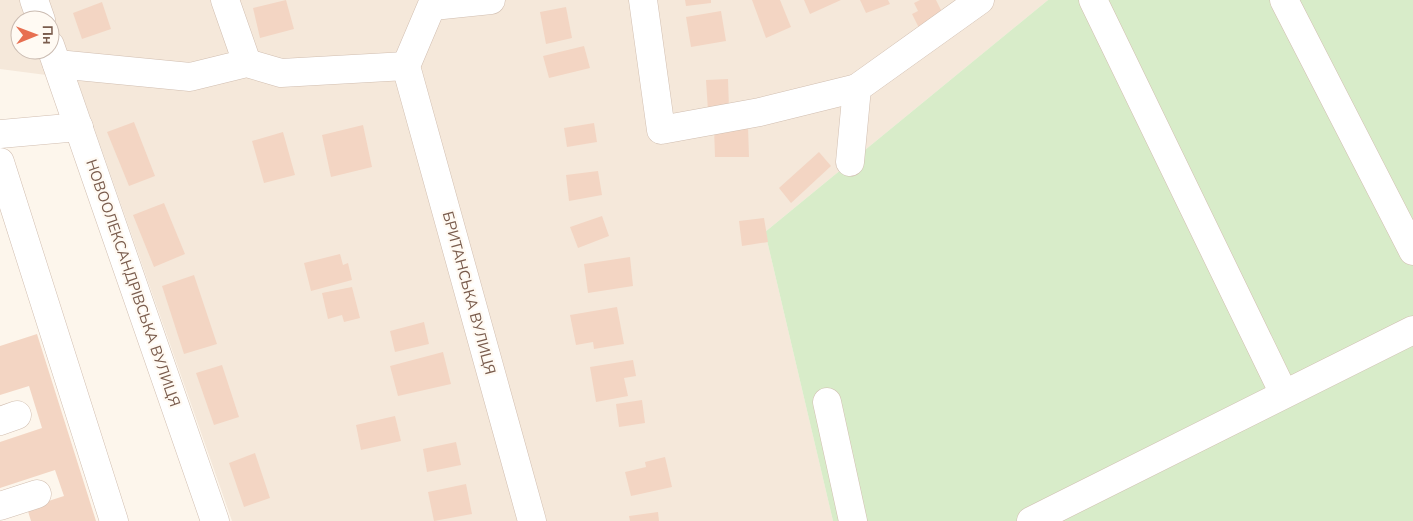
<svg xmlns="http://www.w3.org/2000/svg" width="1413" height="521" font-family="'Nunito Sans',sans-serif">
	<style>
		.residential { fill: #f5e8da; fill-rule: evenodd }
		.green { fill: #d8ecc9 }
		.building { fill: #f3d5c3 }
		.lines { fill: none; stroke-linecap: round; stroke-linejoin: round }
		.minor-casing { stroke: #d1beb0; stroke-width: 29 }
		.minor { stroke: #fff; stroke-width: 28 }
		.labels { text-anchor: middle; dominant-baseline: central; stroke-width: 4.5; stroke-linejoin: round; paint-order: stroke }
		.street-label { font-size: 15px; fill: #7a5c4d; stroke: #fffaf3 }
	</style>
	<rect width="100%" height="100%" fill="#fdf6ec"/>
	<path class="residential" d="M 0,0 L 1048,0 L 765,232 L 833,521 L 232,521 L 77,79 L 0,69 ZM 20,20 L 50,20 L 50,50 L 20,50 Z"/>
	<path class="green" d="M 1048,0 L 1413,0 L 1413,521 L 833,521 L 765,232 Z"/>
	<g class="building">
		<path d="M 286,0 L 294,29 L 260,38 L 253,8 Z"/>
		<path d="M 685,0 L 711,0 L 711,3 L 686,6 Z"/>
		<path d="M 752,0 L 780,0 L 791,27 L 766,38 Z"/>
		<path d="M 804,0 L 841,0 L 810,14 Z"/>
		<path d="M 860,0 L 888,0 L 890,4 L 866,13 Z"/>
		<path d="M 920,0 L 936,0 L 946,20 L 921,32 L 912,14 L 918,11 L 914,3 Z"/>
		<path d="M 102,2 L 111,29 L 82,39 L 73,13 Z"/>
		<path d="M 566,7 L 572,38 L 546,44 L 540,12 Z"/>
		<path d="M 721,11 L 726,41 L 691,47 L 686,17 Z"/>
		<path d="M 584,46 L 590,68 L 549,78 L 543,56 Z"/>
		<path d="M 728,79 L 729,109 L 708,111 L 706,80 Z"/>
		<path d="M 134,122 L 155,176 L 129,186 L 107,132 Z"/>
		<path d="M 594,123 L 597,142 L 567,147 L 564,128 Z"/>
		<path d="M 363,125 L 372,167 L 331,177 L 322,135 Z"/>
		<path d="M 748,126 L 749,157 L 715,157 L 714,127 Z"/>
		<path d="M 283,132 L 295,175 L 264,183 L 252,141 Z"/>
		<path d="M 819,152 L 831,166 L 791,203 L 779,188 Z"/>
		<path d="M 598,171 L 602,195 L 569,201 L 566,175 Z"/>
		<path d="M 164,203 L 185,254 L 154,267 L 133,215 Z"/>
		<path d="M 602,216 L 609,236 L 578,248 L 570,227 Z"/>
		<path d="M 764,218 L 768,242 L 742,246 L 739,221 Z"/>
		<path d="M 340,254 L 343,265 L 348,263 L 352,280 L 311,291 L 304,263 Z"/>
		<path d="M 630,257 L 633,286 L 588,293 L 584,264 Z"/>
		<path d="M 194,275 L 217,344 L 184,354 L 162,286 Z"/>
		<path d="M 352,287 L 360,318 L 344,322 L 342,315 L 328,319 L 322,293 Z"/>
		<path d="M 617,307 L 624,344 L 594,349 L 593,342 L 576,345 L 570,315 Z"/>
		<path d="M 424,322 L 429,344 L 395,352 L 390,331 Z"/>
		<path d="M 37,334 L 96,521 L 31,521 L 27,508 L 64,496 L 55,470 L 0,488 L 0,442 L 42,428 L 29,386 L 0,395 L 0,346 Z"/>
		<path d="M 443,352 L 451,384 L 398,396 L 390,366 Z"/>
		<path d="M 633,360 L 636,376 L 624,378 L 628,396 L 596,402 L 590,367 Z"/>
		<path d="M 222,365 L 239,417 L 214,425 L 196,373 Z"/>
		<path d="M 642,400 L 645,423 L 619,427 L 616,404 Z"/>
		<path d="M 395,416 L 401,441 L 361,450 L 356,425 Z"/>
		<path d="M 456,442 L 461,465 L 427,472 L 423,449 Z"/>
		<path d="M 255,453 L 270,498 L 244,507 L 229,463 Z"/>
		<path d="M 665,457 L 672,487 L 631,496 L 625,472 L 646,467 L 645,462 Z"/>
		<path d="M 466,484 L 472,514 L 434,521 L 428,492 Z"/>
		<path d="M 658,512 L 659,521 L 630,521 L 629,516 Z"/>
	</g>
	<g class="lines">
		<g class="minor-casing">
			<g id="minor">
				<path d="M 34,0 L 41,20"/>
				<path d="M 225,0 L 247,63"/>
				<path d="M 434,0 L 406,66 L 532,521"/>
				<path d="M 643,0 L 661,130 L 760,112 L 857,88"/>
				<path d="M 1093,0 L 1284,394"/>
				<path d="M 1284,0 L 1413,251"/>
				<path d="M 433,6 L 491,0"/>
				<path d="M 50,45 L 215,521"/>
				<path d="M 57,64 L 190,77 L 247,63 L 281,73 L 406,66"/>
				<path d="M 0,134 L 79,127"/>
				<path d="M 0,162 L 114,521"/>
				<path d="M 850,162 L 857,88 L 980,0"/>
				<path d="M 827,402 L 853,521"/>
				<path d="M 0,421 L 17,415"/>
				<path d="M 0,506 L 37,494"/>
				<path d="M 1031,521 L 1413,330"/>
			</g>
		</g>
		<use href="#minor" class="minor"/>
	</g>
	<g class="labels">
		<g class="street-label">
			<text transform="translate(133 283) rotate(71)">НОВООЛЕКСАНДРІВСЬКА ВУЛИЦЯ</text>
			<text transform="translate(469 293) rotate(75)">БРИТАНСЬКА ВУЛИЦЯ</text>
		</g>
	</g>
	<g transform="translate(35 35) rotate(89)"><circle r="24" fill="#fffaf3" stroke="#cabbb1"/>
	<path d="M0-4L9 19L0 12L-9 19Z" fill="#e76f51"/>
	<text y="-8" font-size="14" font-weight="bold" text-anchor="middle" fill="#7a5c4d">Пн</text>
	</g>
</svg>
